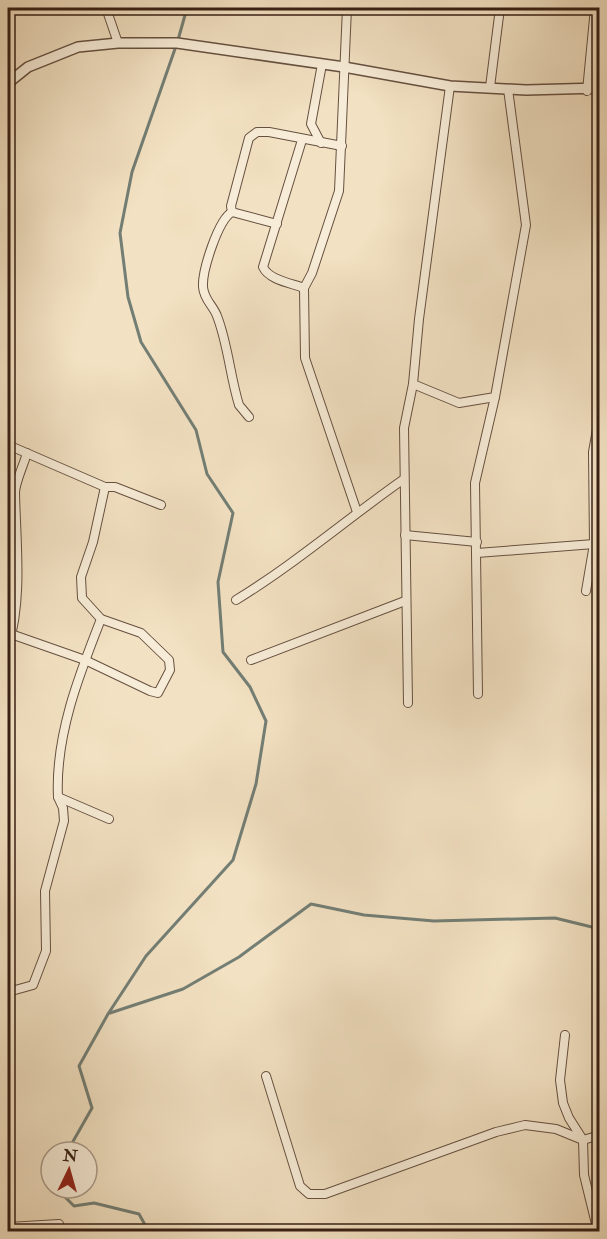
<svg xmlns="http://www.w3.org/2000/svg" width="607" height="1239" font-family="'IM FELL Double Pica',serif">
	<style>
		.lines { fill: none; stroke-linecap: round; stroke-linejoin: round }
		.stream { stroke: #737e74; stroke-width: 3 }
		.minor-casing { stroke: #665040; stroke-width: 10 }
		.tertiary-casing { stroke: #665040; stroke-width: 12 }
		.minor { stroke: #f7ecd7; stroke-width: 8 }
		.tertiary { stroke: #f7ecd7; stroke-width: 9 }
	</style>
	<rect width="100%" height="100%" fill="#f2e1c2"/>
	<filter id="stains"><feTurbulence type="fractalNoise" baseFrequency=".00333" numOctaves="4"/><feColorMatrix values="0 0 0 0 .2 0 0 0 0 .09 0 0 0 0 .02 0 0 0 .5 -.17"/></filter>
	<radialGradient id="worn" r=".72"><stop offset=".6" stop-color="#630" stop-opacity="0"/><stop offset="1" stop-color="#630" stop-opacity=".3"/></radialGradient>
	<g class="lines">
		<g class="stream">
			<path d="M 178,40 L 187,8"/>
			<path d="M 110,1013 L 183,989 L 239,957 L 311,904 L 364,915 L 434,921 L 555,918 L 600,929"/>
			<path d="M 67,1152 L 92,1108 L 79,1066 L 108,1014 L 146,956 L 233,860 L 256,784 L 266,721 L 250,687 L 223,652 L 218,582 L 233,513 L 207,474 L 196,430 L 141,342 L 128,297 L 120,233 L 132,172 L 176,46"/>
			<path d="M 59,1188 L 59,1191 L 74,1206 L 94,1203 L 139,1214 L 149,1232"/>
		</g>
		<g class="minor-casing">
			<g id="minor">
				<path d="M 106,8 L 118,43"/>
				<path d="M 347,8 L 339,191 L 312,273 L 304,288 L 305,358 L 357,512"/>
				<path d="M 490,87 L 500,8"/>
				<path d="M 587,91 L 595,8"/>
				<path d="M 302,140 L 263,267 C 269,280 291,283 304,288"/>
				<path d="M 321,143 L 311,124 L 322,64"/>
				<path d="M 232,212 C 218,220 202,271 203,287 C 204,300 213,305 217,316 C 228,344 230,376 239,405 L 249,417"/>
				<path d="M 277,224 L 232,212 L 231,206 L 249,138 L 257,132 L 269,132 L 342,146"/>
				<path d="M 600,358 L 600,386"/>
				<path d="M 413,384 L 459,403 L 495,397 L 526,225 L 508,89"/>
				<path d="M 8,445 L 105,487 L 115,487 L 161,505"/>
				<path d="M 405,535 L 477,542"/>
				<path d="M 477,553 L 594,544"/>
				<path d="M 586,591 L 594,544 L 593,452 L 600,413"/>
				<path d="M 236,600 C 295,564 348,518 404,479"/>
				<path d="M 101,619 C 79,675 55,736 58,797 L 109,819"/>
				<path d="M 8,633 L 85,660 L 150,691 L 158,693 L 170,670 L 169,660 L 141,633 L 101,619 L 82,598 L 81,577 L 93,542 L 105,487"/>
				<path d="M 8,647 C 23,598 16,543 15,493 C 15,483 24,464 27,453"/>
				<path d="M 251,660 L 405,601"/>
				<path d="M 478,694 L 475,483 L 495,397"/>
				<path d="M 408,703 L 404,428 L 413,384 L 419,319 L 450,86"/>
				<path d="M 8,992 L 33,985 L 46,951 L 45,891 L 64,821 L 63,808 L 58,797"/>
				<path d="M 565,1035 L 560,1080 L 563,1103 L 569,1118 L 583,1140 L 584,1175 L 598,1232"/>
				<path d="M 266,1076 L 300,1186 L 309,1194 L 325,1194 L 496,1132 L 525,1125 L 556,1129 L 583,1140 L 600,1135"/>
				<path d="M 8,1227 L 59,1224"/>
			</g>
		</g>
		<g class="tertiary-casing">
			<path id="tertiary" d="M 8,83 L 28,67 L 78,47 L 118,43 L 177,43 L 344,67 L 450,86 L 526,90 L 600,88"/>
		</g>
		<use href="#minor" class="minor"/>
		<use href="#tertiary" class="tertiary"/>
	</g>
	<rect width="607" height="1239" fill="none" stroke="#f2e1c2" stroke-width="30"/>
	<rect x="9" y="9" width="589" height="1221" fill="none" stroke="#371f14" stroke-width="3"/>
	<rect x="15" y="15" width="577" height="1209" fill="none" stroke="#371f14" stroke-width="1.5"/>
	<g transform="translate(69 1170) rotate(5)"><circle r="28" fill="#f7ecd7" stroke="#aa9a89" stroke-width="1.5"/>
	<path d="M0-4.5L10 22L0 15L-10 22Z" fill="#8f2418"/>
	<text y="-9" font-size="16" font-weight="bold" text-anchor="middle" fill="#371f14">N</text>
	</g>
	<rect width="100%" height="100%" filter="url(#stains)"/>
	<rect width="100%" height="100%" fill="url(#worn)"/>
</svg>
